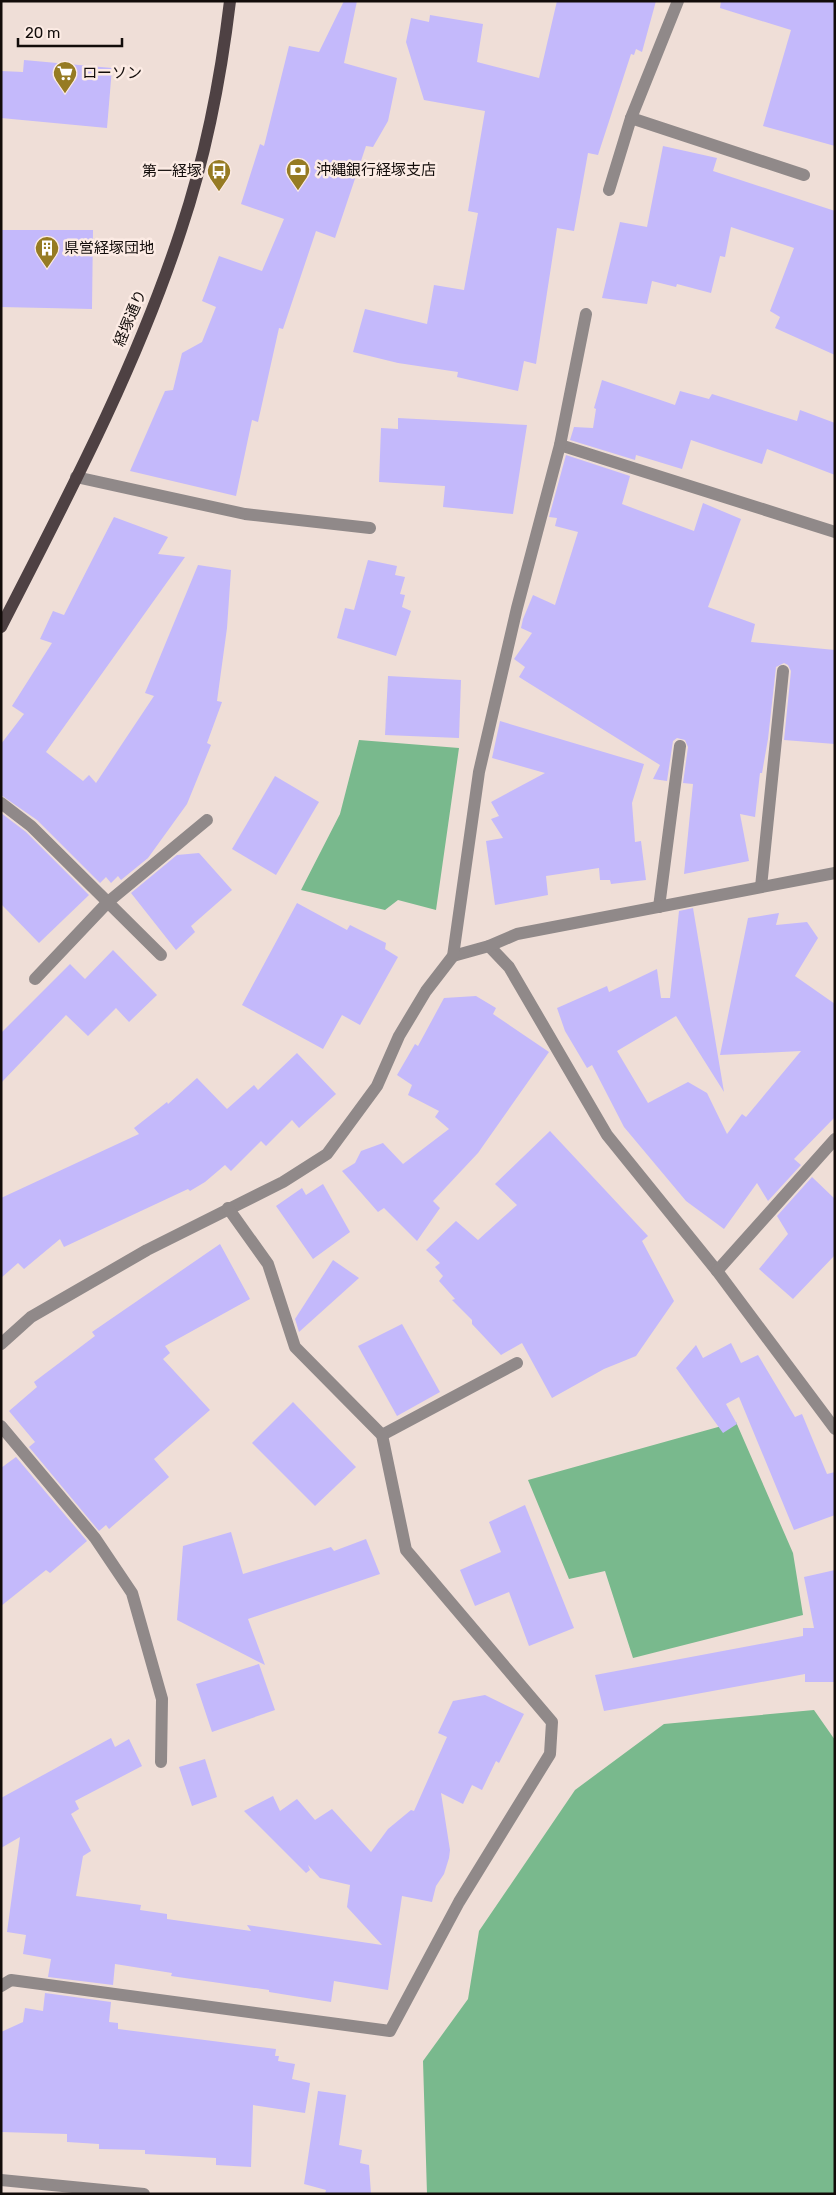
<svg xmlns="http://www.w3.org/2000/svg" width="836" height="2195" font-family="Rubik,'Noto Sans JP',sans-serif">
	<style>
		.forest { fill: #79b98d }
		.building { fill: #c4b9fb }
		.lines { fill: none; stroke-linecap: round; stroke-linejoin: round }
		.minor { stroke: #908989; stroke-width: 12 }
		.major { stroke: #4e4143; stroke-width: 12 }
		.labels { text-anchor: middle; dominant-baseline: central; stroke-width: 5; stroke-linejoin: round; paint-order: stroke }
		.poi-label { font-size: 15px; fill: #120c0a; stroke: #fcebe4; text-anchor: start }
		.street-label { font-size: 15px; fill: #120c0a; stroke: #fcebe4 }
	</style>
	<rect width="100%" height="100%" fill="#efded7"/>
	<g class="forest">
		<path d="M 359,740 L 459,748 L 436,910 L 398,900 L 385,910 L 301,890 L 340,814 Z"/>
		<path d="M 736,1422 L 793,1553 L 803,1615 L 633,1658 L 605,1571 L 569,1579 L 528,1480 Z"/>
		<path d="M 814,1710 L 835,1740 L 835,2194 L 427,2194 L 423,2061 L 468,1999 L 479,1931 L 575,1790 L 664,1724 Z"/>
	</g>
	<g class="building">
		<path d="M 344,1 L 357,1 L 344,63 L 397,78 L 388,121 L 373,147 L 366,146 L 335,238 L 316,231 L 283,329 L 279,328 L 258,422 L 252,420 L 236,496 L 130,471 L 165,391 L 173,390 L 182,353 L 202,342 L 216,307 L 202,301 L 219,256 L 262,271 L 284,219 L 241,204 L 260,144 L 264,146 L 289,46 L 319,52 Z"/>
		<path d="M 557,1 L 656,1 L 642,52 L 636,49 L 634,55 L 631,54 L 598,155 L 588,153 L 574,231 L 557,228 L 536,364 L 524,361 L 518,391 L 457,377 L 458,372 L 398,363 L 353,352 L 365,309 L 427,324 L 434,285 L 464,290 L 478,213 L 468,211 L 485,111 L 424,100 L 406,42 L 411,18 L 429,22 L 430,15 L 483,24 L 477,62 L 539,78 Z"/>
		<path d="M 721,1 L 835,1 L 835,146 L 763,126 L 791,30 L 720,8 Z"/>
		<path d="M 24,60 L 112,68 L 107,128 L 1,118 L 1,71 L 23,72 Z"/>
		<path d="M 663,146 L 717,158 L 713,171 L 835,211 L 835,355 L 775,328 L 780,317 L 770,311 L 794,248 L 731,227 L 725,257 L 720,256 L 711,293 L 677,284 L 676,287 L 652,281 L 647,304 L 602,298 L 620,222 L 647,227 Z"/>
		<path d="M 1,230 L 93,230 L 92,309 L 1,307 Z"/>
		<path d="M 602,380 L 675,405 L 680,391 L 709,399 L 712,394 L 797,421 L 800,410 L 835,423 L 835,475 L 767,449 L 762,464 L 691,440 L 682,469 L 636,455 L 635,460 L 570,440 L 574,427 L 593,428 L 596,409 L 594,408 Z"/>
		<path d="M 398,418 L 527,425 L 513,514 L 443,507 L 445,486 L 379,482 L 381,428 L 398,429 Z"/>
		<path d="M 566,455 L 630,476 L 622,504 L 694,531 L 703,503 L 741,519 L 708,607 L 755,624 L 751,642 L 835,650 L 835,744 L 784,740 L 791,671 L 788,665 L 784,663 L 776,667 L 768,739 L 762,773 L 760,773 L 755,817 L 740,814 L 749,861 L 684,874 L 693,784 L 683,783 L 688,747 L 685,740 L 677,738 L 673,741 L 667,781 L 653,779 L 660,765 L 519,677 L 525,667 L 514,659 L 532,633 L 521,628 L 523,619 L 533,595 L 555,605 L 578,532 L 555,526 L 557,518 L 549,517 Z"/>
		<path d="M 114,517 L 168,537 L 158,554 L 185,557 L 46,752 L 83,781 L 89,775 L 96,783 L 154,696 L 145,693 L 198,565 L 231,570 L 227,628 L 217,701 L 222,702 L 207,743 L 211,745 L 187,804 L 148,858 L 121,880 L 118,876 L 111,883 L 106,877 L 100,883 L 37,820 L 1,795 L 1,744 L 24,714 L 12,706 L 52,643 L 40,639 L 53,611 L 64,615 Z"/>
		<path d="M 368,560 L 397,566 L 395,575 L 405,577 L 400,594 L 405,595 L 402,607 L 411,611 L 396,656 L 337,638 L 345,608 L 354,610 Z"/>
		<path d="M 388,676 L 461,680 L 459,738 L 385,735 Z"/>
		<path d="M 500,721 L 644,764 L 632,803 L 635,842 L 641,841 L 646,880 L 611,884 L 610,880 L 600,880 L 599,868 L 546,876 L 548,895 L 495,905 L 486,841 L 503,838 L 491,819 L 499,816 L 491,802 L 545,773 L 492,758 Z"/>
		<path d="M 275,776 L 319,802 L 276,875 L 232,849 Z"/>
		<path d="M 1,813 L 26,832 L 89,895 L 39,943 L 1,904 Z"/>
		<path d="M 199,853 L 232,890 L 191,926 L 195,932 L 176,950 L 131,893 L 177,855 Z"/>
		<path d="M 297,903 L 347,930 L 350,925 L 386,943 L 385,949 L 398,957 L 360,1025 L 342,1015 L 323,1049 L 242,1005 Z"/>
		<path d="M 693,908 L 724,1092 L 676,1016 L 617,1051 L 648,1103 L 688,1082 L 707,1093 L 727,1134 L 742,1114 L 746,1117 L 801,1051 L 720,1055 L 748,918 L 779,913 L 776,925 L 807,922 L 818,938 L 795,976 L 835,1004 L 835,1117 L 794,1159 L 801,1165 L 768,1201 L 757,1183 L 724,1229 L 686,1201 L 624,1127 L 592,1065 L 587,1068 L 565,1031 L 557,1008 L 607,986 L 609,992 L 657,969 L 661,998 L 670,998 L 679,911 Z"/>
		<path d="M 113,950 L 157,995 L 129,1022 L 116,1008 L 88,1036 L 66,1015 L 1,1083 L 1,1033 L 70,964 L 85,979 Z"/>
		<path d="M 476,996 L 496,1008 L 493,1014 L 549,1052 L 478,1153 L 433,1201 L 440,1208 L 417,1241 L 384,1208 L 378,1212 L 342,1171 L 355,1163 L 361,1151 L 383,1143 L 403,1164 L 449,1129 L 435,1117 L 439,1111 L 408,1095 L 412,1085 L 397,1075 L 415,1044 L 418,1046 L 444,998 Z"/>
		<path d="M 297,1053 L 336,1094 L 299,1128 L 292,1120 L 266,1146 L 261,1141 L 231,1171 L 225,1165 L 205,1182 L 190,1191 L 188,1189 L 64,1247 L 60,1239 L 24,1269 L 18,1263 L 1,1278 L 1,1198 L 139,1134 L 134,1128 L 167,1102 L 168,1104 L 197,1078 L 227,1109 L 254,1085 L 258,1090 Z"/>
		<path d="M 550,1131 L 648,1236 L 642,1241 L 674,1301 L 636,1356 L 604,1369 L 552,1398 L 522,1343 L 501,1355 L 472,1324 L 472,1320 L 452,1300 L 455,1299 L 439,1281 L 443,1276 L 435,1267 L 440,1263 L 426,1250 L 456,1221 L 478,1240 L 517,1205 L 495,1184 Z"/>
		<path d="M 812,1177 L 835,1199 L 835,1255 L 793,1299 L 759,1269 L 788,1234 L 777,1216 Z"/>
		<path d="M 323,1184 L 350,1232 L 313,1259 L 276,1206 L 302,1188 L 306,1195 Z"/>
		<path d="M 220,1244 L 250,1299 L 165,1346 L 170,1353 L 163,1359 L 210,1410 L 154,1459 L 169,1477 L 109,1529 L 106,1525 L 99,1531 L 29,1447 L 35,1442 L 9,1411 L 37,1387 L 34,1382 L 95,1336 L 92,1332 Z"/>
		<path d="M 333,1260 L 359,1278 L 299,1332 L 295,1319 Z"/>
		<path d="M 402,1324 L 440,1392 L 397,1416 L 358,1346 Z"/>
		<path d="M 731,1343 L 741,1363 L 758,1355 L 795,1417 L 802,1414 L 827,1474 L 835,1472 L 835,1515 L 794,1530 L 739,1397 L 726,1404 L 737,1424 L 723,1433 L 676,1368 L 696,1345 L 703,1358 Z"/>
		<path d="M 293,1402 L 356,1467 L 315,1506 L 252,1443 Z"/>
		<path d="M 16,1457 L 87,1541 L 50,1573 L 46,1570 L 1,1606 L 1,1468 Z"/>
		<path d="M 525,1505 L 574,1628 L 529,1646 L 509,1592 L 475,1606 L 460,1570 L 501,1552 L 489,1522 Z"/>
		<path d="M 231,1532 L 243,1574 L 331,1547 L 334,1551 L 366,1539 L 380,1574 L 248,1619 L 265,1665 L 177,1620 L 183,1546 Z"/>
		<path d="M 835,1570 L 835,1682 L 805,1682 L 805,1674 L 604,1711 L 595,1675 L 803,1636 L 803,1628 L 814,1628 L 804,1577 Z"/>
		<path d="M 259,1664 L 275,1710 L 212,1732 L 196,1684 Z"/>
		<path d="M 485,1695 L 524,1714 L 499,1763 L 496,1761 L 482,1790 L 472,1785 L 463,1804 L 441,1793 L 450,1850 L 449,1858 L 444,1874 L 436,1886 L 432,1902 L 402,1896 L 388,1990 L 334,1981 L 331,2002 L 269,1992 L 269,1990 L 171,1976 L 172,1973 L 115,1964 L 113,1985 L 48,1977 L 51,1959 L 23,1954 L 26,1935 L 7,1932 L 20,1837 L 1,1848 L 1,1798 L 111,1738 L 115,1747 L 129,1739 L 142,1766 L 75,1801 L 79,1809 L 71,1814 L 91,1851 L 83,1856 L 76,1896 L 141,1905 L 140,1910 L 167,1914 L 167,1919 L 251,1931 L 247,1925 L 382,1945 L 347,1907 L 350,1885 L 320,1878 L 308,1865 L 310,1870 L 306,1873 L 244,1811 L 273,1796 L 280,1811 L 297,1799 L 315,1820 L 332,1809 L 371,1852 L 388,1829 L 411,1810 L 414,1811 L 447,1737 L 438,1733 L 453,1701 Z"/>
		<path d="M 205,1759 L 217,1797 L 192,1806 L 179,1767 Z"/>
		<path d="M 45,1993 L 111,2002 L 109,2022 L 118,2023 L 118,2029 L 276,2049 L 275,2056 L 279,2056 L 278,2061 L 295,2064 L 292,2079 L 310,2083 L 305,2113 L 253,2105 L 251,2167 L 216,2165 L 216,2158 L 145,2154 L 145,2150 L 99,2149 L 99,2144 L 67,2142 L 67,2134 L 1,2132 L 1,2032 L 23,2022 L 25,2008 L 43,2011 Z"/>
		<path d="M 318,2091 L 346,2095 L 339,2145 L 362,2150 L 360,2163 L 369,2165 L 371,2194 L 325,2194 L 326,2190 L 304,2184 Z"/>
	</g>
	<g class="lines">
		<g class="minor">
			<path d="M 631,118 L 804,175"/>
			<path d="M 609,190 L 631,118 L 678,1"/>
			<path d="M 560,445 L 835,532"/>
			<path d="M 76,477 L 245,514 L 370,528"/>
			<path d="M 1,803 L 31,826 L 161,955"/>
			<path d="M 761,887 L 783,671"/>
			<path d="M 659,907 L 680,746"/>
			<path d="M 489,946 L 509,967 L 607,1135 L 717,1271 L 835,1429"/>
			<path d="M 453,956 L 489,946 L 517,934 L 835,873"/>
			<path d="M 35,979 L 108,902 L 207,820"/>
			<path d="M 717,1271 L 835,1139"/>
			<path d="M 1,1344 L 31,1317 L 147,1250 L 283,1182 L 327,1154 L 377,1086 L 399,1036 L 426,991 L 453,956 L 479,772 L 517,608 L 560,445 L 586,314"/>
			<path d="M 1,1426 L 95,1538 L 132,1593 L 162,1699 L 161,1762"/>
			<path d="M 382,1435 L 517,1363"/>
			<path d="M 1,1986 L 11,1980 L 390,2031 L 459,1902 L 550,1754 L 552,1722 L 406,1550 L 382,1435 L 295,1347 L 268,1264 L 228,1208"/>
			<path d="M 1,2180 L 144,2194"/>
		</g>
		<path class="major" d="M 1,627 C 67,498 136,368 181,230 C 205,158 221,77 230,1"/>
	</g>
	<defs>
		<g id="supermarket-pin" transform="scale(1.25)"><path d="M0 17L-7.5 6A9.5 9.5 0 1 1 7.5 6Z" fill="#967b23" stroke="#fcebe4"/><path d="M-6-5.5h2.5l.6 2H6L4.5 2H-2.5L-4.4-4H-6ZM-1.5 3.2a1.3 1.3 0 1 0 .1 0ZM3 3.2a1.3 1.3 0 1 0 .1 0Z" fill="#fff"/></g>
		<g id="bank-pin" transform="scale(1.25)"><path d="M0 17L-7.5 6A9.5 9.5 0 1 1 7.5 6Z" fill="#967b23" stroke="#fcebe4"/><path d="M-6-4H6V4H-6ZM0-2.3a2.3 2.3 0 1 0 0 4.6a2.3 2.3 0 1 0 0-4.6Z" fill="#fff"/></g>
		<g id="bus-pin" transform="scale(1.25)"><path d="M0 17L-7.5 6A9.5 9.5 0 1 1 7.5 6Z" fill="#967b23" stroke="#fcebe4"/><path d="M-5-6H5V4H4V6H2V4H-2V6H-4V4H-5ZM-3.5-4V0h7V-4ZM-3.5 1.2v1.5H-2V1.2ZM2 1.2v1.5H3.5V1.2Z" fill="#fff"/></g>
		<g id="building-pin" transform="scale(1.25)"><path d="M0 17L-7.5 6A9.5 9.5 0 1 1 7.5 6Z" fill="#967b23" stroke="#fcebe4"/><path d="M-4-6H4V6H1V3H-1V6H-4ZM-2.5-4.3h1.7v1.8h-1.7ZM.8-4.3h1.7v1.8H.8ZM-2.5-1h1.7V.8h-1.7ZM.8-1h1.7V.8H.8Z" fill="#fff"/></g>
	</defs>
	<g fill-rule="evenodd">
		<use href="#supermarket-pin" x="65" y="73"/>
		<use href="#bank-pin" x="298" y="170"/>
		<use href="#bus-pin" x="219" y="171"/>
		<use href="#building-pin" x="47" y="248"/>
	</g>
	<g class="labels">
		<g class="poi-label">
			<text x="82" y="73">ローソン</text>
			<text x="316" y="170">沖縄銀行経塚支店</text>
			<text x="202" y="171" text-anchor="end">第一経塚</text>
			<text x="64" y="248">県営経塚団地</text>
		</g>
		<g class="street-label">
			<text transform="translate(130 318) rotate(-67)">経塚通り</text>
		</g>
	</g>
	<rect width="836" height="2195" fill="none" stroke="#120c0a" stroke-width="5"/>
	<path d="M18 38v8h104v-8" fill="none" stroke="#120c0a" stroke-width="2.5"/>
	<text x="25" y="38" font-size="15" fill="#120c0a" stroke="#fcebe4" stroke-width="4" paint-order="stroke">20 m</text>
</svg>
